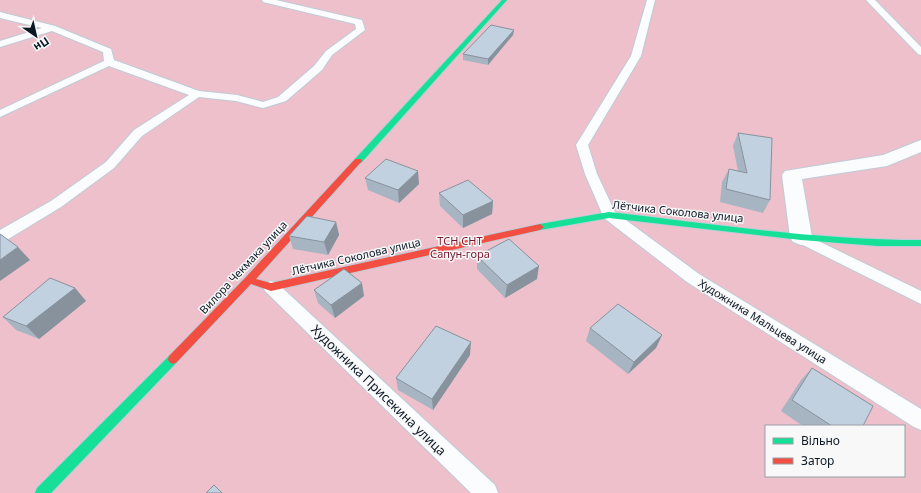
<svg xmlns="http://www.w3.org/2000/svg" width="921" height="493" font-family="'Noto Sans',sans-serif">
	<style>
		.green { fill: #edc0cb; fill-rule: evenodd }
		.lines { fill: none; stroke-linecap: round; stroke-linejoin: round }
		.lane-casing { stroke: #bfcbd6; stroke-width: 2 }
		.street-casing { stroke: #bfcbd6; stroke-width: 2 }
		.fast-casing { stroke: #bfcbd6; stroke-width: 2 }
		.jam-casing { stroke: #bfcbd6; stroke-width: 2 }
		.lane { fill: #fbfcfe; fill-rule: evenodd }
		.street { fill: #fbfcfe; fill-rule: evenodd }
		.fast { fill: #16e098; fill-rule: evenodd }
		.jam { fill: #f24e42; fill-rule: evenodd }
		.wall { fill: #a7b4c1 }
		.shaded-wall { fill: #88929d }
		.building { fill: #c2d1e0; stroke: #88929d }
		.labels { text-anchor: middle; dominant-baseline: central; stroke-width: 3; stroke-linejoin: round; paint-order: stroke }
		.street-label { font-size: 11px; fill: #0b1825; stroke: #f8f8f8 }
		.park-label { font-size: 11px; fill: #781831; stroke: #f8f8f8 }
		.near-street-label { font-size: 13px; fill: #0b1825; stroke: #f8f8f8 }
	</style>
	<rect width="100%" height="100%" fill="#e5edf5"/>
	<path class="green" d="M 0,0 L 921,0 L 921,493 L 0,493 ZM 766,426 L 904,426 L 904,476 L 766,476 Z"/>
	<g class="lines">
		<g class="lane-casing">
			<g id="lane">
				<path d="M 262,0 L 276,0 L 362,20 L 365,30 L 332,55 L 322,70 L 286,101 L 263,108 L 236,101 L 199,97 L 142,136 L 114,168 L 61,207 L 5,241 L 0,242 L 0,230 L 51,201 L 106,162 L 134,130 L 189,95 L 109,66 L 0,117 L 0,110 L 104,61 L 103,52 L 52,31 L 0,47 L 0,41 L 42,28 L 0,18 L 0,12 L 55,26 L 111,49 L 114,60 L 199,91 L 237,95 L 263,102 L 278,97 L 314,66 L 326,51 L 356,29 L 355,24 L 263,2 Z"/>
				<path d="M 647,0 L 655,0 L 641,56 L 588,145 L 597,174 L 615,212 L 699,274 L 921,409 L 921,430 L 914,427 L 687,282 L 604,218 L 585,174 L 576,145 L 631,56 Z"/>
				<path d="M 866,0 L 875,0 L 921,47 L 921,55 L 918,54 Z"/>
				<path d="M 802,233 L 921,291 L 921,304 L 797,242 L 795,238 L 797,234 Z"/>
				<path d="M 271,281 L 277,283 L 495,485 L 498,493 L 471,493 L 265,291 L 263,287 L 265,283 Z"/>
			</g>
		</g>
		<g class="street-casing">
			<path id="street" d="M 921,140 L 921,152 L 887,166 L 802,179 L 812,237 L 809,242 L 801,245 L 793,242 L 790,237 L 782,175 L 785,171 L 883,155 Z"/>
		</g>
		<g class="fast-casing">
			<g id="fast">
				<path d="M 502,0 L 507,0 L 361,163 L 355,163 L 355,159 Z"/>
				<path d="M 609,212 C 713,224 817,240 921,240 L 921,246 L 878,246 L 801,240 L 609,218 L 540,230 L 536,227 L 540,224 Z"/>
				<path d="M 173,354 L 177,356 L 178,359 L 177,362 L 51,493 L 35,493 L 37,488 L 169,356 Z"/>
			</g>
		</g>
		<g class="jam-casing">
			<path id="jam" d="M 355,159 L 361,159 L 362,161 L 256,279 L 271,283 L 540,224 L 544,227 L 540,230 L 271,291 L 251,284 L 177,362 L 173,364 L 169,362 L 168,359 L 169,356 L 246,277 Z"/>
		</g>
		<use href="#lane" class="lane"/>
		<use href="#street" class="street"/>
		<use href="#fast" class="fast"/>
		<use href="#jam" class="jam"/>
	</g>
	<g class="wall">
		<path d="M 514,30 L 513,35 L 488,65 L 463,60 L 463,54 Z"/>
		<path d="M 738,133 L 770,200 L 763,213 L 720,202 L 722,182 L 729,169 L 738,171 L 733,146 Z"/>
		<path d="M 365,178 L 419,184 L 399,203 L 368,190 Z"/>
		<path d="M 439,193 L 493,201 L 492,214 L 463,228 L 440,206 Z"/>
		<path d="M 336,222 L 339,235 L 328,255 L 293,249 L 289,236 Z"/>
		<path d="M 477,256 L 537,279 L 505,298 L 477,269 Z"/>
		<path d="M 75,288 L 86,301 L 39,339 L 16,330 L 3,317 Z"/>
		<path d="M 314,290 L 364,296 L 335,318 L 318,303 Z"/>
		<path d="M 590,328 L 662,335 L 656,348 L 628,374 L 586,341 Z"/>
		<path d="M 470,355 L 433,410 L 398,390 L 396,378 Z"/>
		<path d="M 812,368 L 863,426 L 803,426 L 781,411 L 801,380 Z"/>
	</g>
	<g class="shaded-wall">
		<path d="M 514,30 L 513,35 L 488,65 L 488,59 Z"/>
		<path d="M 418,171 L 419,184 L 399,203 L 398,190 Z"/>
		<path d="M 493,201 L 492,214 L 463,228 L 463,215 Z"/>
		<path d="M 336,222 L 339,235 L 328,255 L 324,242 Z"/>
		<path d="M 18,247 L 30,260 L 0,281 L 0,260 Z"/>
		<path d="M 539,266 L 537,279 L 505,298 L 507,285 Z"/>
		<path d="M 362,283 L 364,296 L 335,318 L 331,305 Z"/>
		<path d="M 75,288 L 86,301 L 39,339 L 26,326 Z"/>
		<path d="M 662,335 L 656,348 L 628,374 L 634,362 Z"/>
		<path d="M 471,342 L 470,355 L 433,410 L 432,399 Z"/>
	</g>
	<g class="building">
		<path d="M 491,25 L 514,30 L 488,59 L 463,54 Z"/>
		<path d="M 738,133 L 772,138 L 770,200 L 726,189 L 729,169 L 747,173 Z"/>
		<path d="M 386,159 L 418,171 L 398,190 L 365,178 Z"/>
		<path d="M 468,180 L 493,201 L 463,215 L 439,193 Z"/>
		<path d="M 307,216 L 336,222 L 324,242 L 289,236 Z"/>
		<path d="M 0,234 L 18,247 L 0,260 Z"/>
		<path d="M 509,239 L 539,266 L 507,285 L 477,256 Z"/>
		<path d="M 344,269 L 362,283 L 331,305 L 314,290 Z"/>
		<path d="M 50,278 L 75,288 L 26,326 L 3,317 Z"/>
		<path d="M 618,304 L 662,335 L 634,362 L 590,328 Z"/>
		<path d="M 436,326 L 471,342 L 432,399 L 396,378 Z"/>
		<path d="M 812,368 L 873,406 L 863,426 L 832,426 L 792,400 Z"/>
		<path d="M 214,485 L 222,493 L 206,493 Z"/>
	</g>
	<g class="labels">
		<g class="street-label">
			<text transform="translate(678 211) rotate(6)">Лётчика Соколова улица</text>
			<text transform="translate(356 256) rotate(-13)">Лётчика Соколова улица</text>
			<text transform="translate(243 267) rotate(-47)">Вилора Чекмака улица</text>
			<text transform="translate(763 321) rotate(32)">Художника Мальцева улица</text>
		</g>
		<g class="park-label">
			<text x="460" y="240">ТСН СНТ<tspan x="460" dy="13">Сапун-гора</tspan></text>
		</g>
		<g class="near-street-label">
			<text transform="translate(379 390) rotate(44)">Художника Присекина улица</text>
		</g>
	</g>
	<rect x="765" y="425" width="140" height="52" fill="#f8f8f8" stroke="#999ea4"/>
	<rect x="773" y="438" width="20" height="6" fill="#16e098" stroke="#999ea4"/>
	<text x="801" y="445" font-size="12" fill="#0b1825">Вільно</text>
	<rect x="773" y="458" width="20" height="6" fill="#f24e42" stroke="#999ea4"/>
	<text x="801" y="465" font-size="12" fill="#0b1825">Затор</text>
	<g transform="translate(36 36) rotate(146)" stroke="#f8f8f8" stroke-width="3" paint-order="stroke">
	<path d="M0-3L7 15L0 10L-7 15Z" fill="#0b1825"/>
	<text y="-6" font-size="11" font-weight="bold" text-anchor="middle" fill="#0b1825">Пн</text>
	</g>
</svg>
